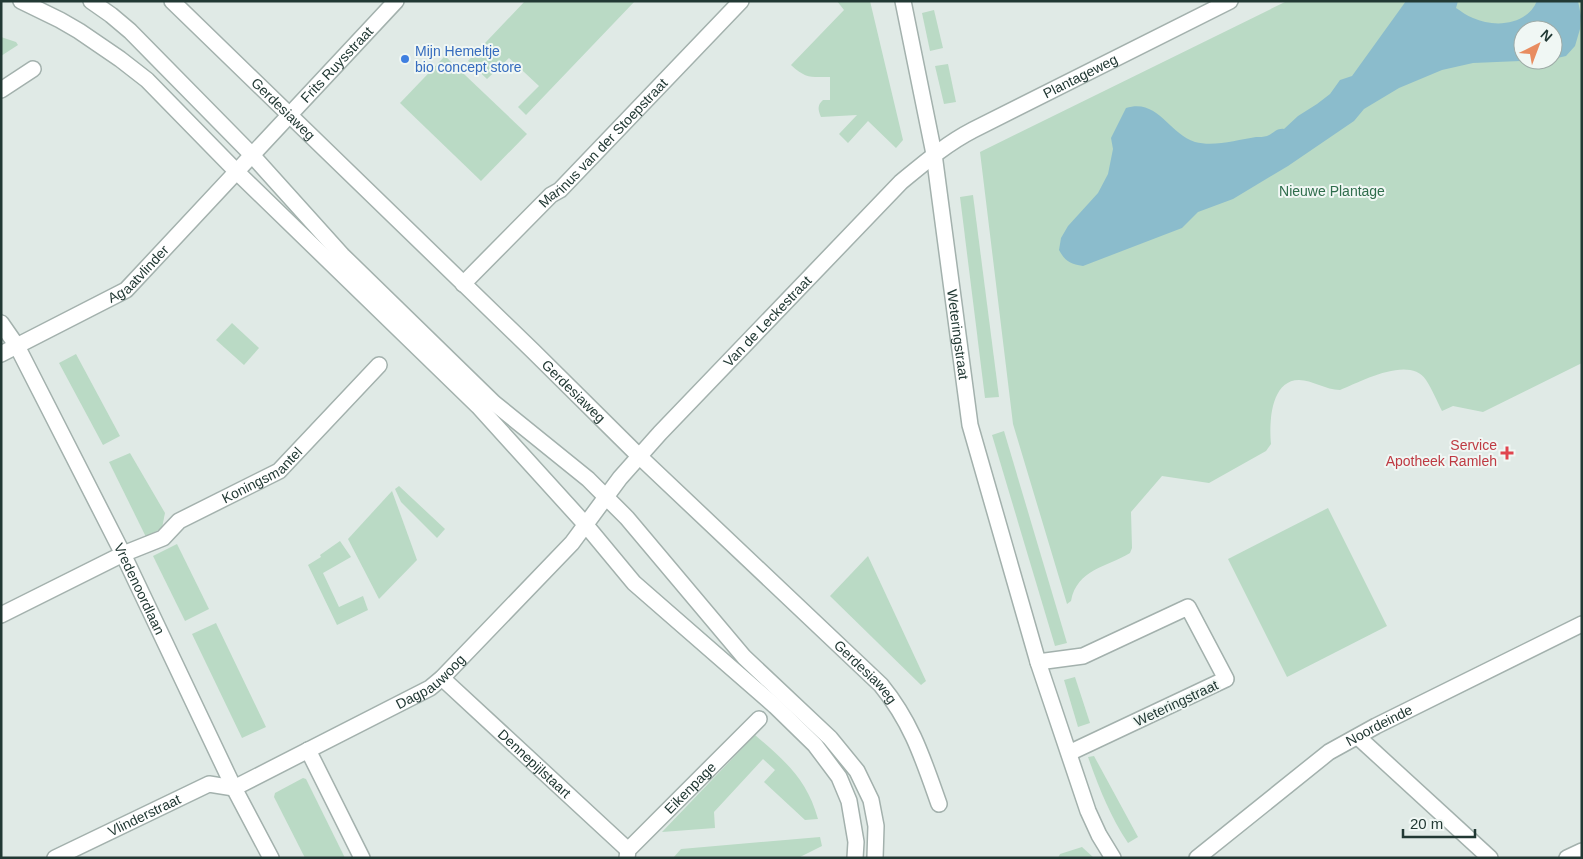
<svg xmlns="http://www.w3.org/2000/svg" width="1583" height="859" font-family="Helvetica,sans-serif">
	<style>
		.green { fill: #badac5; fill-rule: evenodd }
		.water { fill: #8bbccc }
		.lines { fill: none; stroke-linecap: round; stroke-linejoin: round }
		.minor-casing { stroke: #a3b1ad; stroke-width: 18 }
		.minor { stroke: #fff; stroke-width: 15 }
		.shop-dot { fill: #3f7fe0; stroke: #f0f7f4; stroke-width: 2 }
		.health-dot { fill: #e0444e; stroke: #f0f7f4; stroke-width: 2 }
		.labels { text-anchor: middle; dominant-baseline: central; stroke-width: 4; stroke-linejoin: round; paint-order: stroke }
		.shop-label { font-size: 14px; fill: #366cbe; stroke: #f0f7f4; text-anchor: start }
		.street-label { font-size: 14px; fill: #223934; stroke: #f0f7f4 }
		.park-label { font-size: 14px; fill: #2f6d4c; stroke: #f0f7f4 }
		.health-label { font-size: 14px; fill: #be3a42; stroke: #f0f7f4; text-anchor: end }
	</style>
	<rect width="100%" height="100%" fill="#e0eae6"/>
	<g class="green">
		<path d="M 525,1 L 635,1 L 526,115 L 518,107 L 539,86 L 509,58 L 487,79 L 468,61 Z"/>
		<path d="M 837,1 L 870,1 L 903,140 L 896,148 L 868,121 L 848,143 L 839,134 L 857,115 L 821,117 C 818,110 817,105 823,100 L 830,100 L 830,77 C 811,77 806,79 791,65 L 844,10 Z"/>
		<path d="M 1287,1 L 1582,1 L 1582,363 L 1483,412 L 1453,406 L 1442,411 C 1437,401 1432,389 1426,380 C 1409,355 1361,382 1340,390 C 1326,390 1312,380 1299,380 C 1270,380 1269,425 1271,444 L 1266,451 L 1209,483 L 1162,476 L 1131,512 L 1132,548 L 1130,553 C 1107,567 1077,569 1071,601 L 1067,604 L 1013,424 L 980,152 ZM 1523,30 L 1553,30 L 1553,60 L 1523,60 Z"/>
		<path d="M 934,10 L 943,48 L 930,51 L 922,13 Z"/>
		<path d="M 1,37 L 16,42 L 18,45 L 1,56 Z"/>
		<path d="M 445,56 L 527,134 L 481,181 L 400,103 Z"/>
		<path d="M 948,64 L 956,102 L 944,104 L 935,66 Z"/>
		<path d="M 973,195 L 999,397 L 985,398 L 960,197 Z"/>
		<path d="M 232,323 L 259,348 L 244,365 L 216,340 Z"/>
		<path d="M 76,354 L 120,436 L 103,445 L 59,363 Z"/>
		<path d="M 1004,431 L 1067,643 L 1055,646 L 992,435 Z"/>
		<path d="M 130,453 L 165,513 L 162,528 L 146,537 L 109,462 Z"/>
		<path d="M 399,486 L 445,529 L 437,538 L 401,502 L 395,489 Z"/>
		<path d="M 392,491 L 417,560 L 379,599 L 348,539 Z"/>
		<path d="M 1328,508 L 1387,626 L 1287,677 L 1228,559 Z"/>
		<path d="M 340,541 L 351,557 L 323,573 L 339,607 L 363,596 L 368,610 L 337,625 L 308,565 L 321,557 L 320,555 Z"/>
		<path d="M 177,544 L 209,609 L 185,621 L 153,556 Z"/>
		<path d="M 868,556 L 926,681 L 921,685 L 830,596 Z"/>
		<path d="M 216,623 L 266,727 L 242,738 L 192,634 Z"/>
		<path d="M 1075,677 L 1090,723 L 1078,727 L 1064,680 Z"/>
		<path d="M 755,735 C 785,761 807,779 818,819 L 805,820 L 764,782 L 775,770 L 763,759 L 714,812 L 715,828 L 662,832 Z"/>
		<path d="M 1094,756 L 1138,837 L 1128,843 C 1110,816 1099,788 1088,757 Z"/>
		<path d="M 303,778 L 306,779 L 345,858 L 305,858 L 274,797 L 275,793 Z"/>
		<path d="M 820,837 L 822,846 L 798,858 L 673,858 L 681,849 Z"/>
		<path d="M 1082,847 L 1094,858 L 1058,858 L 1060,854 Z"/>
	</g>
	<path class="water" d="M 1406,1 L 1458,1 L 1456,8 C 1461,11 1467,16 1473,18 C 1495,28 1527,25 1537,1 L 1578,1 L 1581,16 L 1580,29 L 1575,46 L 1566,56 L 1553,59 L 1553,30 L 1523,30 L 1523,60 L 1541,60 L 1473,63 L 1442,70 L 1399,88 L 1364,109 L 1354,121 L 1288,166 L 1233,199 L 1198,212 L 1182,228 L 1083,266 C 1070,264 1065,261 1059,250 L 1061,238 L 1068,226 L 1098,193 L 1108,174 L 1113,149 L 1111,138 L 1126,108 C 1158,98 1168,133 1195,142 C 1214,147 1237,140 1256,137 C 1259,137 1264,137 1267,136 C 1274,133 1277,128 1284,129 L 1298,116 L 1317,104 L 1330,94 L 1340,80 L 1352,76 Z"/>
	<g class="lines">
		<g class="minor-casing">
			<g id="minor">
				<path d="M 21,1 L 60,20 L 79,31 L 120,59 L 147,80 L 237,172 L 478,406 L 585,524 L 634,583 L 775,706 L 815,745 L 839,777 L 849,801 L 856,842 L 855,858"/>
				<path d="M 91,1 L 111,15 L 130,31 L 252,155 L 342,255 L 494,403 L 588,479 L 627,518 L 744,657 L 830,738 L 857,771 L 871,800 L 876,826 L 875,858"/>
				<path id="s1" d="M 172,1 L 533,351 L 639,456 L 881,685 C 912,723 923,759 939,804"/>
				<path id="s2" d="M 903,1 L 934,154 L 970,425 L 1038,662 L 1088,811 L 1099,835 L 1113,858"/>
				<path d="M 1,90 L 33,69"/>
				<path id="s3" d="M 463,284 L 551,195 L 560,190 L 741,1"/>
				<path id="s4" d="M 1,323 L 17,346 L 123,554 L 234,788 L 271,858"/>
				<path id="s5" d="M 1,354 L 126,290 L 396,1"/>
				<path id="s6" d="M 1,615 L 123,554 L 163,538 L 179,521 L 279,471 L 379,365"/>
				<path d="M 1038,662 L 1083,656 L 1188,607 L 1226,679 L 1069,753"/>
				<path id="s7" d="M 442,678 L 628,850"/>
				<path d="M 1358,737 L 1490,858"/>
				<path d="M 308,750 L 362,858"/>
				<path id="s8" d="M 234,788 L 430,688 L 442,678 L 572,543 L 620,478 L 660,433 L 901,182 C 924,163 946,144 973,130 L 1230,1"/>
				<path id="s9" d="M 55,858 L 209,784 L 234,788"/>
				<path id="s10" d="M 627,858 L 628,850 L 759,719"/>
				<path id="s11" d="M 1197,858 L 1329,752 L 1376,726 L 1582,624"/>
				<path d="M 1567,858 L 1582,851"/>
			</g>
		</g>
		<use href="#minor" class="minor"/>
	</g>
	<circle class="shop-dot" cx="405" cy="59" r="5"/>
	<path class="health-dot" d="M1504.5 445.5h5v5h5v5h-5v5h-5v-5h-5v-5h5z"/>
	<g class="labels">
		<g class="shop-label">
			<text x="415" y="51">Mijn Hemeltje<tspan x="415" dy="16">bio concept store</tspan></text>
		</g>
		<g class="street-label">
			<text stroke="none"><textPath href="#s5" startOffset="449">Frits Ruysstraat</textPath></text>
			<text stroke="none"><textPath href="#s8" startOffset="1121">Plantageweg</textPath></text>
			<text stroke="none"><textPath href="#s1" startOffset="155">Gerdesiaweg</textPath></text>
			<text stroke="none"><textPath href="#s3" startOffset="199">Marinus van der Stoepstraat</textPath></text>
			<text stroke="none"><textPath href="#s5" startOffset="160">Agaatvlinder</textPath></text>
			<text stroke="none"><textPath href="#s8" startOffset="719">Van de Leckestraat</textPath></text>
			<text stroke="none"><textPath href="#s2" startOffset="338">Weteringstraat</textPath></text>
			<text stroke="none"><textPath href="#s1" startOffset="560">Gerdesiaweg</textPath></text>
			<text stroke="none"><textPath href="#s6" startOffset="298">Koningsmantel</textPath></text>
			<text stroke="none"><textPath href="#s4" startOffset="300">Vredenoordlaan</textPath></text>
			<text stroke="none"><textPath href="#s1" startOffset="965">Gerdesiaweg</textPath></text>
			<text stroke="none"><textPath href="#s8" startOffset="224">Dagpauwoog</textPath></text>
			<text transform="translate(1176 703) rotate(-25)">Weteringstraat</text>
			<text stroke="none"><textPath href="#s11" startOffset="226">Noordeinde</textPath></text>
			<text stroke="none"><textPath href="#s7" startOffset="126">Dennepijlstaart</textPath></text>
			<text stroke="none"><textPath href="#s10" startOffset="96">Eikenpage</textPath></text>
			<text stroke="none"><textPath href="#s9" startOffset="99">Vlinderstraat</textPath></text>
		</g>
		<g class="park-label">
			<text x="1332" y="191">Nieuwe Plantage</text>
		</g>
		<g class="health-label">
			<text x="1497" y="445">Service<tspan x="1497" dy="16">Apotheek Ramleh</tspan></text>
		</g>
	</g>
	<rect width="1583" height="859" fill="none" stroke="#223934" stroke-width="5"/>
	<g transform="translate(1538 45) rotate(42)"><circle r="24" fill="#f0f7f4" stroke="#9eaba7"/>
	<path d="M0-4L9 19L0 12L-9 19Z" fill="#e88c5f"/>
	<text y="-8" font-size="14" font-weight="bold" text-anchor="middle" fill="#223934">N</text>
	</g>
	<path d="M1403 829v8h72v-8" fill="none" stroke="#223934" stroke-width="2.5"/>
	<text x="1410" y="829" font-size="15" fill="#223934" stroke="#f0f7f4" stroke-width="4" paint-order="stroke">20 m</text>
</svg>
